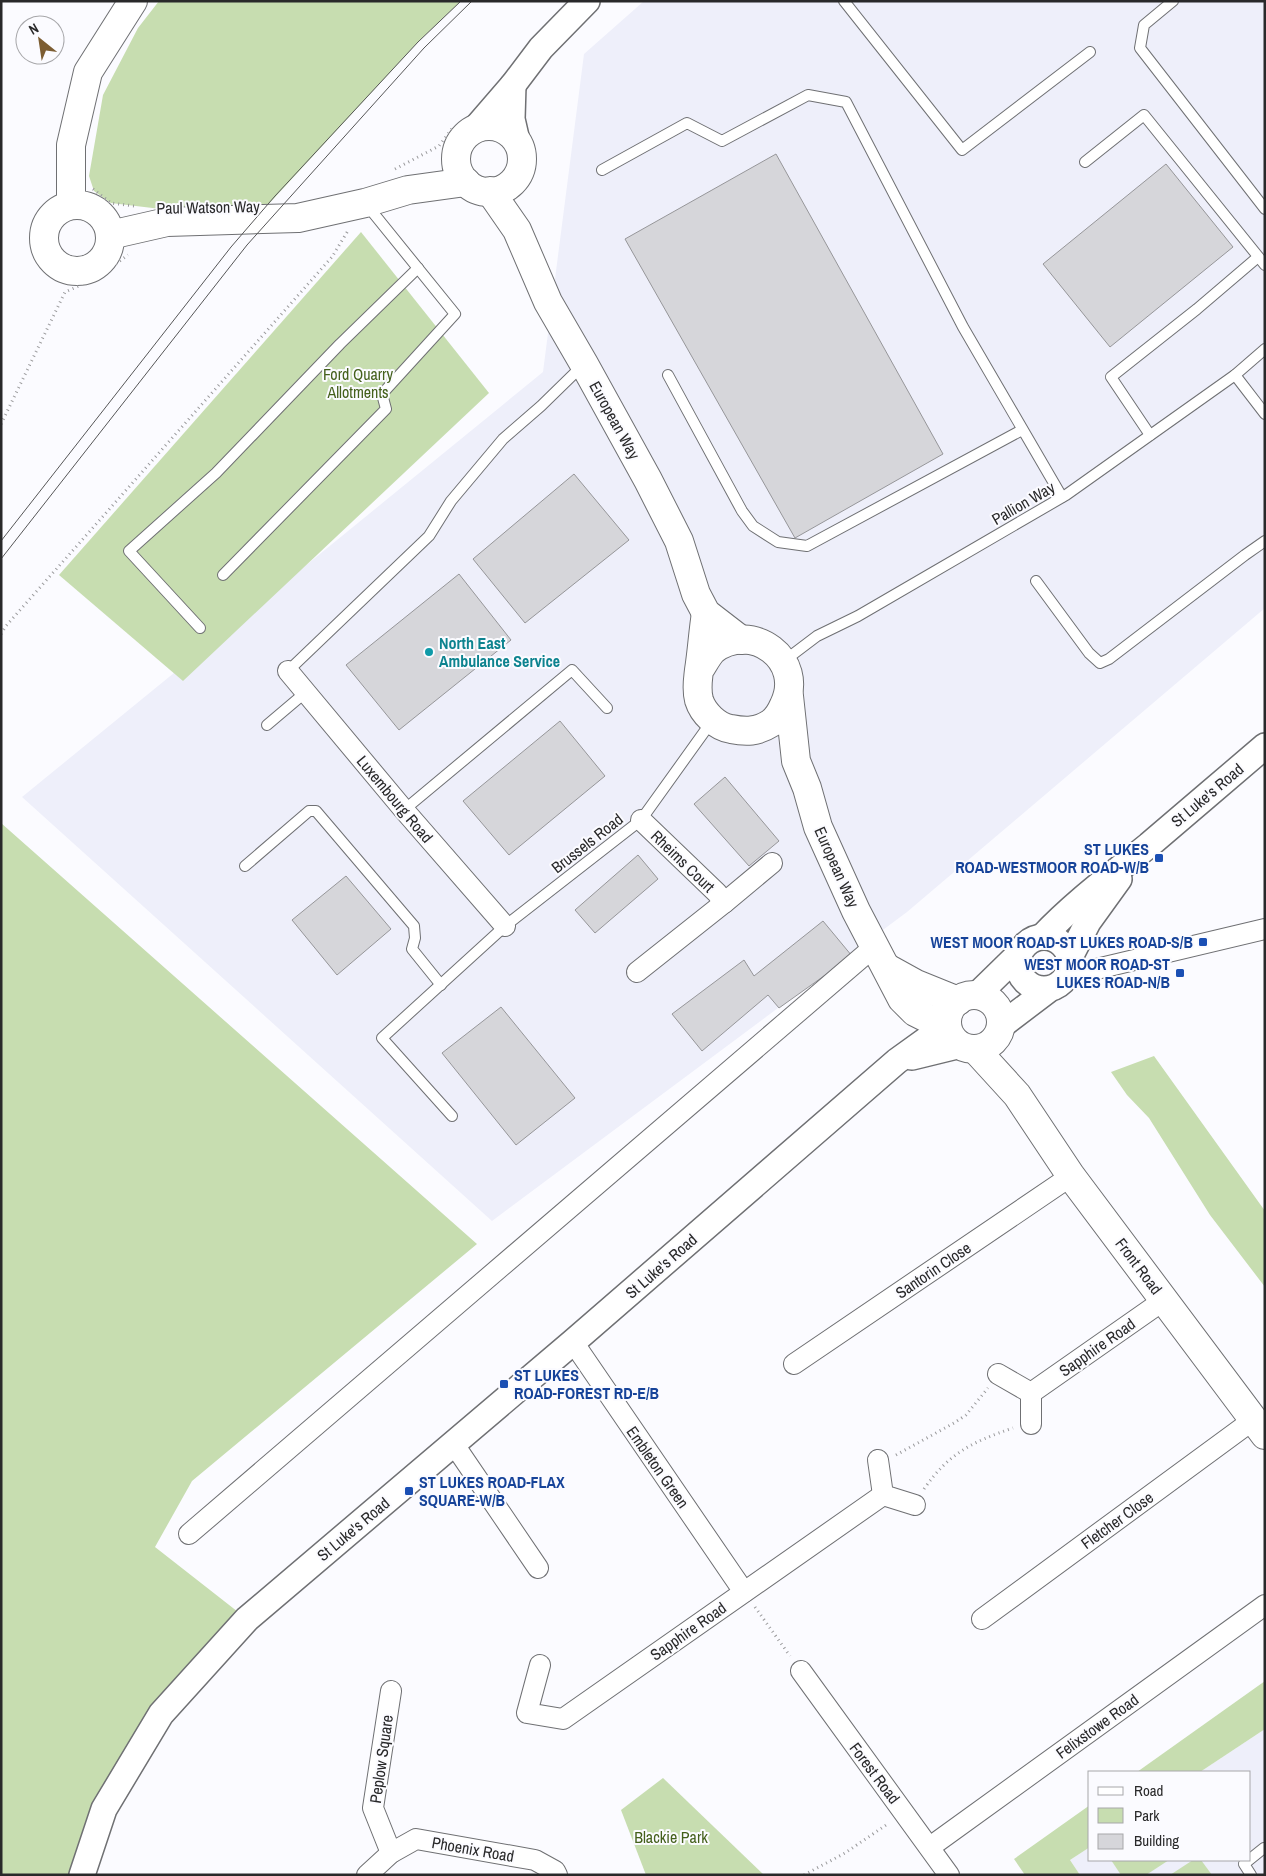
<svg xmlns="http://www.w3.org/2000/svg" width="1266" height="1876" font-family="'Archivo Narrow',sans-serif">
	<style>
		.built { fill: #eeeffa }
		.green { fill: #c7ddb0 }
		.building { fill: #d6d6da; stroke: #969699 }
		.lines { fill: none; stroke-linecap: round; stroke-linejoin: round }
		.service-casing { stroke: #6f7073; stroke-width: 12 }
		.minor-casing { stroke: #6f7073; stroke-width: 22 }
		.tertiary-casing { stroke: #6f7073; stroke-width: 28 }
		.secondary-casing { stroke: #6f7073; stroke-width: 30 }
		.path { stroke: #9a9a9c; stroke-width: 3; stroke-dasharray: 1 4; stroke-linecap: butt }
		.service { stroke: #fff; stroke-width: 10 }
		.minor { stroke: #fff; stroke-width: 20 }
		.tertiary { stroke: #fff; stroke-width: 25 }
		.secondary { stroke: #fff; stroke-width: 28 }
		.tram { stroke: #565657; stroke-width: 1 }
		.culture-dot { fill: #0f9aa8; stroke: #fbfbff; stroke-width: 2 }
		.transit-dot { fill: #1a4fb4; stroke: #fbfbff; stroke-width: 2 }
		.labels { text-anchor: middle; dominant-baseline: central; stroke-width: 4; stroke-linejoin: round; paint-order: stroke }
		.street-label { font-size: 16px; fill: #29292a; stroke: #fbfbff }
		.park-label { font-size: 16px; fill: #44601c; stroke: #fbfbff }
		.culture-label { font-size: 16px; font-weight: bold; fill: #0d838f; stroke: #fbfbff; text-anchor: start }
		.transit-label { font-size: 16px; font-weight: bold; fill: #164399; stroke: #fbfbff; text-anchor: end }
	</style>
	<rect width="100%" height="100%" fill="#fbfbff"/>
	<g class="built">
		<path d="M 644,1 L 1265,1 L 1265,608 L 907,912 L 492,1221 L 22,797 L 543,372 L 584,54 Z"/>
		<path d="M 1265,1729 L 1265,1875 L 1080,1875 L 1070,1860 L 1090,1847 L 1090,1860 L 1250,1860 L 1250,1772 L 1200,1772 Z"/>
	</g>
	<g class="green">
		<path d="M 159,1 L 461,1 L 418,42 L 267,206 L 169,210 L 111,203 L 94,191 L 89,176 L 103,95 L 138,28 Z"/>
		<path d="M 361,232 L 489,393 L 183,681 L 59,575 Z"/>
		<path d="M 1,823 L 477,1244 L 192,1481 L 155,1547 L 247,1619 L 161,1714 L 82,1875 L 1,1875 Z"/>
		<path d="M 1154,1056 L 1265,1211 L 1265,1287 L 1210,1215 L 1149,1118 L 1127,1095 L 1111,1072 Z"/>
		<path d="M 1265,1681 L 1265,1729 L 1200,1772 L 1137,1772 Z"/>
		<path d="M 663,1778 L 764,1875 L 646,1875 L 621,1810 Z"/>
		<path d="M 1090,1805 L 1090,1847 L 1070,1860 L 1080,1875 L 1025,1875 L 1014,1859 Z"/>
		<path d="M 1111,1860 L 1169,1860 L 1146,1875 L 1121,1875 Z"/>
		<path d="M 1193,1860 L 1201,1860 L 1212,1875 L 1170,1875 Z"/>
	</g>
	<g class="building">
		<path d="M 776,154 L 943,454 L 795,538 L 625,239 Z"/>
		<path d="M 1166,164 L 1233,247 L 1110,347 L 1043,264 Z"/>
		<path d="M 574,474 L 629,540 L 525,623 L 473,559 Z"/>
		<path d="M 459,574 L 511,640 L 399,730 L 346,665 Z"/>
		<path d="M 560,721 L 605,776 L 509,855 L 463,801 Z"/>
		<path d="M 725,777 L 779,841 L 749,866 L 694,804 Z"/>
		<path d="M 638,855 L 658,879 L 595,933 L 575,910 Z"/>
		<path d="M 346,876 L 391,929 L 337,975 L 292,920 Z"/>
		<path d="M 823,921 L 852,956 L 779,1008 L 768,995 L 702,1051 L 672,1014 L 744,960 L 754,976 Z"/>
		<path d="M 501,1007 L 575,1098 L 516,1145 L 442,1053 Z"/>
	</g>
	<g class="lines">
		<g class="service-casing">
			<g id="service">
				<path d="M 844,1 L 962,150 L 1090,52"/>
				<path d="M 1173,1 L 1144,25 L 1140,48 L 1265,209"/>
				<path d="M 1085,162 L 1144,115 L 1265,265"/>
				<path d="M 602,170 L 687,123 L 722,141 L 808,95 L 846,102 L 963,327 L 1062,497"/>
				<path d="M 668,375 L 742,511 L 753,526 L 778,542 L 807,546 L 1022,430"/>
				<path d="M 1235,375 L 1265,414"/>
				<path d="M 1150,435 L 1111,377 L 1197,309 L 1258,257"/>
				<path d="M 223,575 L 386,409 L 382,394 L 455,314 L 366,204"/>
				<path d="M 1036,581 L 1089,653 L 1100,663 L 1109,659 L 1245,555 L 1265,541"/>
				<path d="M 200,628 L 129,551 L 216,473 L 340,344 L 418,268"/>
				<path d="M 784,661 L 817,636 L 858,616 L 1066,495 L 1235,375 L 1265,349"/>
				<path d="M 288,671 L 429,536 L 451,501 L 503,439 L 541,406 L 584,364"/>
				<path d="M 267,725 L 306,692"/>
				<path d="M 404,810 L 572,670 L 607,708"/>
				<path d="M 245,866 L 309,811 L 316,811 L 414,926 L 415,938 L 412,949 L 441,985"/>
				<path d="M 452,1116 L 382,1038 L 505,926 L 641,820 L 712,721"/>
				<path d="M 1251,1875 L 1244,1864 L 1264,1848"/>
			</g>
		</g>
		<g class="minor-casing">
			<g id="minor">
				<path d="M 288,671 L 404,810 L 505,926"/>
				<path d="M 641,820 L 717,893 L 724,903 L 772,863"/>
				<path d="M 637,972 L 724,903"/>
				<path d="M 1067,976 L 1265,929"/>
				<path d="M 573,1342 L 744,1592"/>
				<path d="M 794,1364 L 1071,1176"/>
				<path d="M 998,1374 L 1031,1393 L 1031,1424"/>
				<path d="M 1031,1393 L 1164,1300"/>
				<path d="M 453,1443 L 538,1568"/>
				<path d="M 878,1460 L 883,1495 L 915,1505"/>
				<path d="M 189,1534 L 875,946"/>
				<path d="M 982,1619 L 1253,1420"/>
				<path d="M 540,1665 L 527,1713 L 563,1719 L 883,1495"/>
				<path d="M 801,1671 L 949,1875"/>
				<path d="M 930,1847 L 1265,1605"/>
				<path d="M 391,1853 L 373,1808 L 391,1691"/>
				<path d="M 367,1875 L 391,1853 L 416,1839 L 535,1860 L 555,1871 L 557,1875"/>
			</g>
		</g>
		<g class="tertiary-casing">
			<g id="tertiary">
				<path d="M 513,85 L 512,119 L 517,141"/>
				<path d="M 475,129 L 513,85 L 541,48 L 587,1"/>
				<circle cx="1044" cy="963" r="26"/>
				<path d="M 1042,937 C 1075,902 1112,875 1149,845 C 1188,812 1226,779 1265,746"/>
				<path d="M 1070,957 L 1088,922 L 1119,879"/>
				<path d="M 977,995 L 1019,954"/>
				<path d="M 1002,1025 L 1048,990"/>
				<path d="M 912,1057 L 961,1045"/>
				<path d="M 82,1875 L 104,1809 L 161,1714 L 247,1619 L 573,1342 L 897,1061 L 947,1025"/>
			</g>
		</g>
		<g class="secondary-casing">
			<g id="secondary">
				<circle cx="489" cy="159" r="33"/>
				<path d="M 490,191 L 517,230 L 548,302 L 584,364 L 648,480 L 679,541 L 696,594 L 706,613 L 741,640"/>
				<path d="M 71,205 L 71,145 L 88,72 L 133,1"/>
				<circle cx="77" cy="238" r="33"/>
				<path d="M 110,235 L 167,222 L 298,218 L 365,203 L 408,190 L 466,182"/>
				<path d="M 700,669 C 704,663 708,655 713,650 C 752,620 806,660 784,705 C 781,712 778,718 771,723 C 757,732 746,732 731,729 C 717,727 703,713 699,700 C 696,689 698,680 699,670 C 702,651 703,632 706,613"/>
				<path d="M 789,696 L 796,761 L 807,788 L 818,827 L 856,911 L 902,999 L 915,1012 L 929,1019 L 947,1020"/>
				<path d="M 887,968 L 916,984 L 958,1001"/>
				<circle cx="974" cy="1022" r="27"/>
				<path d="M 975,1049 L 1017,1095 L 1071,1176 L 1265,1435"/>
			</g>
		</g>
		<g class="path">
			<path d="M 395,169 L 439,146 L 454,126"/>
			<path d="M 93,189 L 111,203 L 134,206"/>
			<path d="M 1,424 L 65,292 L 95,279 L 128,255"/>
			<path d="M 1,634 L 6,626 L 332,257 L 349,229"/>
			<path d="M 896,1455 L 954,1423 L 966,1415 L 988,1388"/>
			<path d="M 924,1489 C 949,1453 972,1442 1013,1428"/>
			<path d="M 755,1607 L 790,1656"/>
			<path d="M 804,1875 L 845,1853 L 889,1823"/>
		</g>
		<use href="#service" class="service"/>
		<use href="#minor" class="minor"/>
		<use href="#tertiary" class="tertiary"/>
		<use href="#secondary" class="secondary"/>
		<g class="tram">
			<path d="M 1,541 L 231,247 L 275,196 L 418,42 L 461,1"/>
			<path d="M 1,559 L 247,245 L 424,48 L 472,1"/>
		</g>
	</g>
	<circle class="culture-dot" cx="429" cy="652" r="5"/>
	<g class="transit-dot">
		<rect x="1154" y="853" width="10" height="10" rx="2.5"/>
		<rect x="1198" y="937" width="10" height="10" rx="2.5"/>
		<rect x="1175" y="968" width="10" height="10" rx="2.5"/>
		<rect x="499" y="1379" width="10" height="10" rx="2.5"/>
		<rect x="404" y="1486" width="10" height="10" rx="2.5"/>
	</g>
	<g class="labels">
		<g class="street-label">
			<text transform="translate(208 207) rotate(-1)">Paul Watson Way</text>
			<text transform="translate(615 420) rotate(61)">European Way</text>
			<text transform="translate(1023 503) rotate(-30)">Pallion Way</text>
			<text transform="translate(1207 795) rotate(-40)">St Luke's Road</text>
			<text transform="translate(395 799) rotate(50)">Luxembourg Road</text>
			<text transform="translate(587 843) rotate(-38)">Brussels Road</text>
			<text transform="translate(683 861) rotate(44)">Rheims Court</text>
			<text transform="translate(837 867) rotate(66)">European Way</text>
			<text transform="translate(661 1266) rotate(-41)">St Luke's Road</text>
			<text transform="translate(1139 1266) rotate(53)">Front Road</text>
			<text transform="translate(933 1270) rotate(-34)">Santorin Close</text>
			<text transform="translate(1097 1347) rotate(-35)">Sapphire Road</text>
			<text transform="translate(658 1467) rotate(55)">Embleton Green</text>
			<text transform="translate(1117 1520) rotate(-36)">Fletcher Close</text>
			<text transform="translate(353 1529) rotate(-40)">St Luke's Road</text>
			<text transform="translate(688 1631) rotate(-35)">Sapphire Road</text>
			<text transform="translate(1097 1726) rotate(-36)">Felixstowe Road</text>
			<text transform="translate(381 1759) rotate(-82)">Peplow Square</text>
			<text transform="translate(875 1773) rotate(53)">Forest Road</text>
			<text transform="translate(473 1849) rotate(10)">Phoenix Road</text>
		</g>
		<g class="park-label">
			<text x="358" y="374">Ford Quarry<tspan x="358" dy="18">Allotments</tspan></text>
			<text x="671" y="1837">Blackie Park</text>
		</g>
		<g class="culture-label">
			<text x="439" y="643">North East<tspan x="439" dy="18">Ambulance Service</tspan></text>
		</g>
		<g class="transit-label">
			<text x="1149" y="849">ST LUKES<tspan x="1149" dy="18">ROAD-WESTMOOR ROAD-W/B</tspan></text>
			<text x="1193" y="942">WEST MOOR ROAD-ST LUKES ROAD-S/B</text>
			<text x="1170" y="964">WEST MOOR ROAD-ST<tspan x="1170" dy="18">LUKES ROAD-N/B</tspan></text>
			<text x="514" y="1375" text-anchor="start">ST LUKES<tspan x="514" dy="18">ROAD-FOREST RD-E/B</tspan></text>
			<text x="419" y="1482" text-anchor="start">ST LUKES ROAD-FLAX<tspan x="419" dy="18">SQUARE-W/B</tspan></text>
		</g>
	</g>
	<rect width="1266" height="1876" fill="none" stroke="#29292a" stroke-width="5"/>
	<rect x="1088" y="1771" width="162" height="90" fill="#fbfbff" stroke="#a7a7aa"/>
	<rect x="1098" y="1787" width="25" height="8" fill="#ffffff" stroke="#a7a7aa"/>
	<text x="1134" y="1796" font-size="15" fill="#29292a">Road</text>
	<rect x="1098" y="1808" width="25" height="15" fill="#c7ddb0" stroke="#a7a7aa"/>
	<text x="1134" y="1821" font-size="15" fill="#29292a">Park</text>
	<rect x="1098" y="1834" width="25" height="15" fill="#d6d6da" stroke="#a7a7aa"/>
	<text x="1134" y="1846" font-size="15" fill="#29292a">Building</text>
	<g transform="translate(40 40) rotate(330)"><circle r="24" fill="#fbfbff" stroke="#a7a7aa"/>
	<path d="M0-4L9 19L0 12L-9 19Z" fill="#7c5d32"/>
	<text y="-8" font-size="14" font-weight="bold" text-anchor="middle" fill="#29292a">N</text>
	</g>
</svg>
